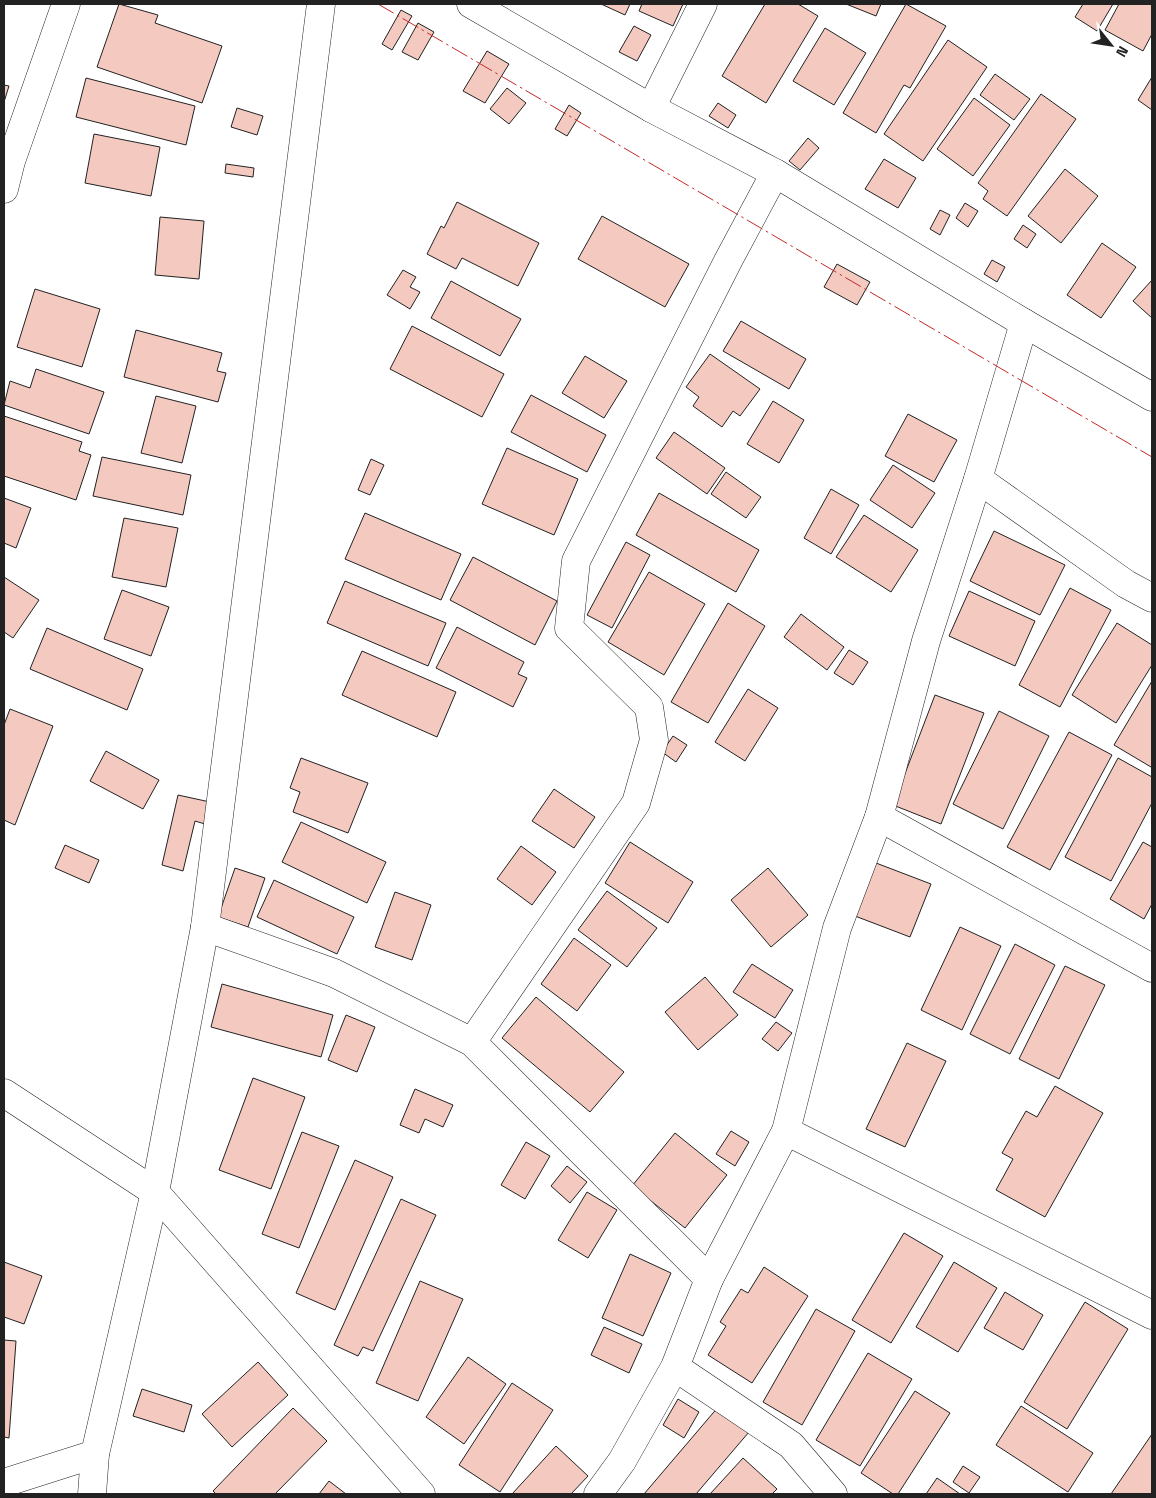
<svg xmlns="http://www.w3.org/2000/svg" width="1156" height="1498" font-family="'Space Grotesk',sans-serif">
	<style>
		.building { fill: #f3c9c0; stroke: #222 }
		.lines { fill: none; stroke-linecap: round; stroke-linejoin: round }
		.minor-casing { stroke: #222; stroke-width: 29 }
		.minor { stroke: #fff; stroke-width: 28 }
		.power { stroke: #c62828; stroke-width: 1; stroke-dasharray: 18 4 2.5 4; stroke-linecap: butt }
	</style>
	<rect width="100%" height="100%" fill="#fff"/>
	<g class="building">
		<path d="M 119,4 L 158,15 L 155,23 L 222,46 L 202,103 L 97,67 Z"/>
		<path d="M 601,4 L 630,4 L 625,15 Z"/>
		<path d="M 642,4 L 683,4 L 673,26 L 639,11 Z"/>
		<path d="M 765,4 L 798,4 L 818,16 L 766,103 L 722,76 Z"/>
		<path d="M 846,4 L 881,4 L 876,16 Z"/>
		<path d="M 906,4 L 946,26 L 910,88 L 904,85 L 876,133 L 843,113 Z"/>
		<path d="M 1083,4 L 1113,4 L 1097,31 L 1075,17 Z"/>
		<path d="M 1119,4 L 1152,4 L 1152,34 L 1143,51 L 1105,30 Z"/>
		<path d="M 401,10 L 412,16 L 392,50 L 382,44 Z"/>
		<path d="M 418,23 L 434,32 L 418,60 L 402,52 Z"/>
		<path d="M 634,26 L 651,35 L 637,61 L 619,52 Z"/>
		<path d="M 825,28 L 866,53 L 834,105 L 793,81 Z"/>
		<path d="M 948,40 L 987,67 L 923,161 L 884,134 Z"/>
		<path d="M 487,51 L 509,64 L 485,103 L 463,91 Z"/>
		<path d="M 995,74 L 1030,99 L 1014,120 L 980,95 Z"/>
		<path d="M 1152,77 L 1152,110 L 1138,100 Z"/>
		<path d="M 86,78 L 195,106 L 186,145 L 76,117 Z"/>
		<path d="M 4,85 L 9,86 L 4,102 Z"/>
		<path d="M 507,88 L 526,103 L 509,124 L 490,109 Z"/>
		<path d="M 1041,94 L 1076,119 L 1007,216 L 983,199 L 988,191 L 978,183 Z"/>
		<path d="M 974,98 L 1010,125 L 973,176 L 937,149 Z"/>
		<path d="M 718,103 L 736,115 L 728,128 L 709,116 Z"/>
		<path d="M 569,105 L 581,113 L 567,136 L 555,129 Z"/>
		<path d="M 237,108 L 263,116 L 257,135 L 231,127 Z"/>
		<path d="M 94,134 L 160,147 L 151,196 L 85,183 Z"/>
		<path d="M 808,138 L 819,148 L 800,170 L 789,161 Z"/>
		<path d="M 884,159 L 916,178 L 898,208 L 865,189 Z"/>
		<path d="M 226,164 L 254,168 L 253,177 L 225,173 Z"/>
		<path d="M 1065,169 L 1098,196 L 1061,243 L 1028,216 Z"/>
		<path d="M 457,202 L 539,243 L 518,286 L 462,258 L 456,269 L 427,254 L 441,226 L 444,228 Z"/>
		<path d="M 965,203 L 978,211 L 968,227 L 956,218 Z"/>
		<path d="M 940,210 L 950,215 L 940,235 L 930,229 Z"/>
		<path d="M 602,216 L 689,264 L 665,307 L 578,259 Z"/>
		<path d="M 160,217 L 204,221 L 199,279 L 155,275 Z"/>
		<path d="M 1023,225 L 1036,234 L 1027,248 L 1014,239 Z"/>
		<path d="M 1102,243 L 1136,267 L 1101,318 L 1067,295 Z"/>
		<path d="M 992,260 L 1005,267 L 997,282 L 984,274 Z"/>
		<path d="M 837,264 L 870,282 L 857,305 L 824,287 Z"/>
		<path d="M 403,270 L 416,277 L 410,287 L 420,292 L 410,309 L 387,295 Z"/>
		<path d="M 1152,280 L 1152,318 L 1133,301 Z"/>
		<path d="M 451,281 L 521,319 L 500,356 L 431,318 Z"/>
		<path d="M 35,289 L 100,309 L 82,367 L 17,347 Z"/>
		<path d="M 741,321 L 806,359 L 789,389 L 723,351 Z"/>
		<path d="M 412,326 L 504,374 L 482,417 L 390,369 Z"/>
		<path d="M 136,330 L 222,353 L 217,371 L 226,373 L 218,402 L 124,377 Z"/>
		<path d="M 710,354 L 760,389 L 740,416 L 733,411 L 722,427 L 693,406 L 699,397 L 686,387 Z"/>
		<path d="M 585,356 L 627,381 L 604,418 L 562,393 Z"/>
		<path d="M 36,369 L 104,392 L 89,434 L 4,405 L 10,381 L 30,388 Z"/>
		<path d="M 531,395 L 606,435 L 587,472 L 511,432 Z"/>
		<path d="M 156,396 L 196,406 L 182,463 L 141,453 Z"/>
		<path d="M 773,401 L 804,420 L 779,463 L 747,444 Z"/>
		<path d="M 908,414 L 957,440 L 934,482 L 885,456 Z"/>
		<path d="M 4,416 L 82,442 L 79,451 L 91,455 L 76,500 L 4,476 Z"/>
		<path d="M 674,432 L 725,468 L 707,494 L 656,458 Z"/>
		<path d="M 507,448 L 578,479 L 554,535 L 482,504 Z"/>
		<path d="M 102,457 L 191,475 L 183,515 L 93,496 Z"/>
		<path d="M 371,459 L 384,465 L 370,495 L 358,490 Z"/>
		<path d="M 893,465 L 935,493 L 912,528 L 870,500 Z"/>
		<path d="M 726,472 L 761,497 L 746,518 L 711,494 Z"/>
		<path d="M 831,489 L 859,505 L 831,554 L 804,538 Z"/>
		<path d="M 659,493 L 759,550 L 736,592 L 636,535 Z"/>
		<path d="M 4,498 L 31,508 L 16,548 L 4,543 Z"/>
		<path d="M 365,513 L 461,554 L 441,600 L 345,559 Z"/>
		<path d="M 864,515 L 918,550 L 891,592 L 836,557 Z"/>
		<path d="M 124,518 L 178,528 L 166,587 L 112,577 Z"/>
		<path d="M 994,531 L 1065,565 L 1040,615 L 970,581 Z"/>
		<path d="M 626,542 L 650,555 L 612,628 L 587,615 Z"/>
		<path d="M 473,557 L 557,601 L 535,645 L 450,600 Z"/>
		<path d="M 649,572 L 705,604 L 664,675 L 608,642 Z"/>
		<path d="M 4,577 L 39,600 L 13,638 L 4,632 Z"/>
		<path d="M 345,581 L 446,623 L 428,666 L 327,623 Z"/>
		<path d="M 1070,588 L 1111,610 L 1060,707 L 1019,685 Z"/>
		<path d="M 122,590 L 169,607 L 151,656 L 104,639 Z"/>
		<path d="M 969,591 L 1035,621 L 1015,666 L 949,636 Z"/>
		<path d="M 728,603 L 765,626 L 708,723 L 671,702 Z"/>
		<path d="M 801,614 L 844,647 L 827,670 L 784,637 Z"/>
		<path d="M 1117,623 L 1152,645 L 1152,665 L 1116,723 L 1072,695 Z"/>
		<path d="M 457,627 L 524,662 L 518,674 L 527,678 L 513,707 L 436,668 Z"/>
		<path d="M 47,628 L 143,669 L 127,710 L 30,669 Z"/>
		<path d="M 849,650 L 868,662 L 853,685 L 834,673 Z"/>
		<path d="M 362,651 L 456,692 L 437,737 L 342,695 Z"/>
		<path d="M 1152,681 L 1152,766 L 1151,767 L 1114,745 Z"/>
		<path d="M 748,689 L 778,708 L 745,761 L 715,742 Z"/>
		<path d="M 935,695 L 984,713 L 941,824 L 893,805 Z"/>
		<path d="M 10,709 L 53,726 L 15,825 L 4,820 L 4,725 Z"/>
		<path d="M 999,711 L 1049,736 L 1003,829 L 953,804 Z"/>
		<path d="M 1069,732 L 1112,755 L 1050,870 L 1007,847 Z"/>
		<path d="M 673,736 L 687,745 L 676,762 L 662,752 Z"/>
		<path d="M 106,751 L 159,780 L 143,809 L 90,781 Z"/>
		<path d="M 301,758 L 368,783 L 348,833 L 293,812 L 300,792 L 290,788 Z"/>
		<path d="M 1118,758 L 1152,777 L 1152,803 L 1111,881 L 1065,857 Z"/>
		<path d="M 554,789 L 595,817 L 574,848 L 532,821 Z"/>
		<path d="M 178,795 L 210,802 L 205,824 L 195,821 L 183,871 L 162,865 Z"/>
		<path d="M 301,822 L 386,862 L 367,903 L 282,862 Z"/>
		<path d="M 630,842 L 693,882 L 668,923 L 605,883 Z"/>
		<path d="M 1143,842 L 1152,847 L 1152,904 L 1144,919 L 1110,899 Z"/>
		<path d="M 65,845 L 99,860 L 89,883 L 55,868 Z"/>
		<path d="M 521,846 L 556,872 L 532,905 L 497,879 Z"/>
		<path d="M 876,863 L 931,884 L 910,937 L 855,916 Z"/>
		<path d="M 235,868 L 265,878 L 248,927 L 218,917 Z"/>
		<path d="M 768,868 L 808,915 L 771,947 L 731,900 Z"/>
		<path d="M 274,880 L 354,917 L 337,954 L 257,917 Z"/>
		<path d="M 607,891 L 657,928 L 627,967 L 578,930 Z"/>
		<path d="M 395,892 L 431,905 L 412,960 L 375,947 Z"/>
		<path d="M 960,927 L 1001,946 L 962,1030 L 921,1010 Z"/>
		<path d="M 574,938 L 611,965 L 577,1011 L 541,984 Z"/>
		<path d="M 1015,944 L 1055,965 L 1010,1054 L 970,1034 Z"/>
		<path d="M 752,964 L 793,990 L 775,1018 L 733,992 Z"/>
		<path d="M 1065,966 L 1105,985 L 1059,1079 L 1019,1059 Z"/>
		<path d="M 705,977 L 738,1015 L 698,1050 L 665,1012 Z"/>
		<path d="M 222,984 L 333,1015 L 321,1057 L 211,1027 Z"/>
		<path d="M 536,997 L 624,1072 L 590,1112 L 502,1038 Z"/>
		<path d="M 346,1015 L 375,1027 L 357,1072 L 328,1060 Z"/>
		<path d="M 776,1022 L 792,1033 L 778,1051 L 762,1039 Z"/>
		<path d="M 907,1043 L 946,1061 L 905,1147 L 866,1129 Z"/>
		<path d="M 253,1078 L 305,1097 L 271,1189 L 219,1170 Z"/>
		<path d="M 1055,1086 L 1103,1113 L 1045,1217 L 996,1190 L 1013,1159 L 1002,1153 L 1026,1111 L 1037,1117 Z"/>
		<path d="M 415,1089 L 453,1105 L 443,1127 L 425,1119 L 419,1133 L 400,1125 Z"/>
		<path d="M 731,1131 L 749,1142 L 735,1166 L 716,1154 Z"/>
		<path d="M 302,1132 L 339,1146 L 299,1248 L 262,1234 Z"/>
		<path d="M 675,1133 L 727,1175 L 685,1228 L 632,1186 Z"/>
		<path d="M 526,1142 L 550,1156 L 525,1199 L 501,1185 Z"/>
		<path d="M 355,1160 L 393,1177 L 335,1310 L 296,1293 Z"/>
		<path d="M 567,1166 L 587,1182 L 570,1203 L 551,1186 Z"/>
		<path d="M 587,1192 L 617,1210 L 588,1258 L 558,1240 Z"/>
		<path d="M 401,1199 L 436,1215 L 373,1351 L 363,1347 L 358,1356 L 334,1345 Z"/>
		<path d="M 904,1233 L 943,1256 L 891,1343 L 852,1320 Z"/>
		<path d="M 630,1254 L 671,1273 L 643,1336 L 602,1318 Z"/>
		<path d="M 4,1262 L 42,1276 L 24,1324 L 4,1317 Z"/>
		<path d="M 954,1262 L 997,1288 L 958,1352 L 916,1327 Z"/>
		<path d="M 764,1267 L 808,1296 L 752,1383 L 708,1355 L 726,1326 L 720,1322 L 741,1289 L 748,1293 Z"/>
		<path d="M 420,1281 L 463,1299 L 418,1401 L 376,1383 Z"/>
		<path d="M 1005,1292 L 1043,1315 L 1023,1350 L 984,1328 Z"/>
		<path d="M 1085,1302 L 1128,1329 L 1067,1429 L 1024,1402 Z"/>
		<path d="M 816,1309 L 855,1331 L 802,1425 L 763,1402 Z"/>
		<path d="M 604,1327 L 642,1344 L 629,1373 L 591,1355 Z"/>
		<path d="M 4,1340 L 16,1341 L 9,1438 L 4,1437 Z"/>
		<path d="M 868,1353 L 912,1379 L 860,1466 L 816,1440 Z"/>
		<path d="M 468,1357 L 506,1384 L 464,1444 L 426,1417 Z"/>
		<path d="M 258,1362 L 288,1395 L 232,1447 L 202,1414 Z"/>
		<path d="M 512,1383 L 553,1410 L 500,1492 L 459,1465 Z"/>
		<path d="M 142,1389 L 192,1405 L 184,1432 L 133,1416 Z"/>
		<path d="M 915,1391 L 950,1413 L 898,1494 L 893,1494 L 861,1473 Z"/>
		<path d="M 678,1399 L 699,1412 L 684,1438 L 663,1425 Z"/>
		<path d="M 719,1406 L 749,1432 L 696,1494 L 644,1494 Z"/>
		<path d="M 1021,1406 L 1093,1453 L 1068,1492 L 996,1445 Z"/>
		<path d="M 293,1408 L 327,1441 L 275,1494 L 216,1494 L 213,1491 Z"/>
		<path d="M 1152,1434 L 1152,1494 L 1111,1494 Z"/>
		<path d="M 556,1446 L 588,1476 L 571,1494 L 512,1494 Z"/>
		<path d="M 743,1458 L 777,1489 L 772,1494 L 710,1494 Z"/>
		<path d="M 963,1466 L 980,1477 L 969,1493 L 953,1482 Z"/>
		<path d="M 937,1478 L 960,1494 L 926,1494 Z"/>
		<path d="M 329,1481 L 346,1494 L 319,1494 Z"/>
	</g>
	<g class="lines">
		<g class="minor-casing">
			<g id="minor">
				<path d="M 471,4 L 651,108 L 775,173 L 1024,323 L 1152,397"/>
				<path d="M 651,108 L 703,4"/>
				<path d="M 4,189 L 11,161 L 66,4"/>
				<path d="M 978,479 L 1126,584 L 1152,598"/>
				<path d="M 879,817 L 1152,968"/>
				<path d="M 205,927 L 334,973 L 472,1042 L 709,1279"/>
				<path d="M 472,1042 L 636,803 L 654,740 L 649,707 L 569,628 L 576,561 L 729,259 L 775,173"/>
				<path d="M 4,1093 L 155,1192 L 421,1494"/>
				<path d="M 786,1131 L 1152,1315"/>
				<path d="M 675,1367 L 791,1445 L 833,1494"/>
				<path d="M 4,1483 L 95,1454"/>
				<path d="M 92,1494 L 95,1454 L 155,1192 L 205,927 L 321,4"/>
				<path d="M 598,1494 L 622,1461 L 675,1367 L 709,1279 L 786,1131 L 837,928 L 879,817 L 926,641 L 978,479 L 1024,323"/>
			</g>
		</g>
		<use href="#minor" class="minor"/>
		<path class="power" d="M 378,4 L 1152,457"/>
	</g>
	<rect width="1156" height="1498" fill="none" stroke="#222222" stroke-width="10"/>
	<g transform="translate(1111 45) rotate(120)" stroke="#ffffff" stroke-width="4" paint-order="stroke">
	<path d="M0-4L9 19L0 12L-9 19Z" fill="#222222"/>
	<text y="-8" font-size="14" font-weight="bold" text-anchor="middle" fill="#222222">N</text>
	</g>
</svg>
